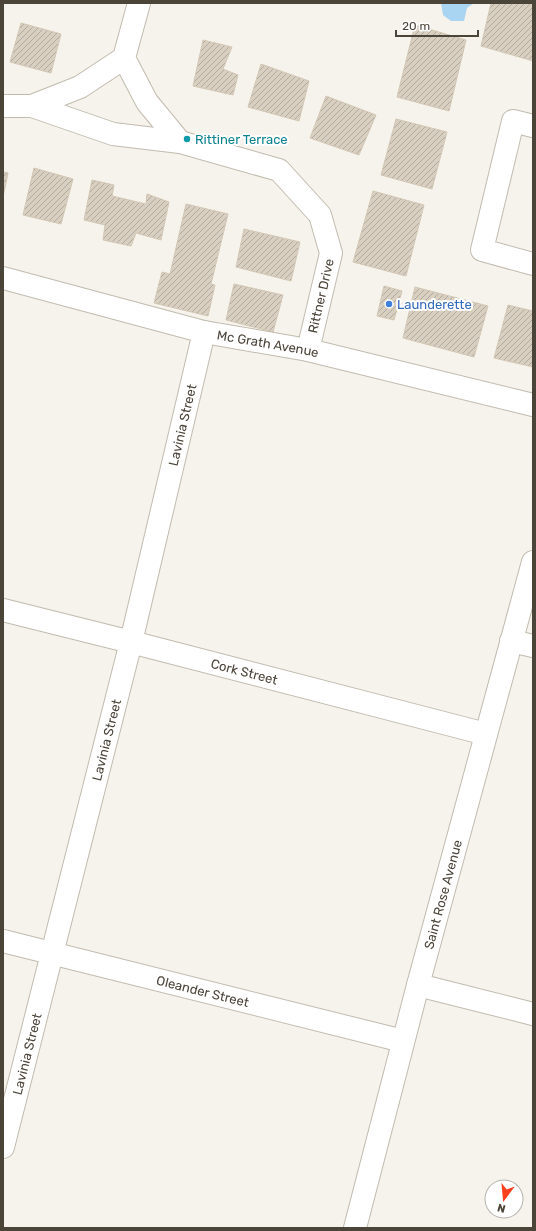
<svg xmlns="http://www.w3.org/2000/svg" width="536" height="1231" font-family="Rubik,sans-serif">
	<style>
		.water { fill: #a9d4f2 }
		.building { fill: url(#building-hatch); stroke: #d3c7b4 }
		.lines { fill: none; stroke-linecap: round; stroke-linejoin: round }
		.minor-casing { stroke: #c2bbae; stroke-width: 24 }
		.minor { stroke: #fff; stroke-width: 22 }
		.culture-dot { fill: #0f9aa8; stroke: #fff; stroke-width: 1.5 }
		.shop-dot { fill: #3f7fe0; stroke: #fff; stroke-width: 1.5 }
		.labels { text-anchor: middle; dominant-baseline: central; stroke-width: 4; stroke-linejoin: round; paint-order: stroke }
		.culture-label { font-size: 13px; fill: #0d838f; stroke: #fff; text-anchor: start }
		.street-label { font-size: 13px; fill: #4b4439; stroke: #fff }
		.shop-label { font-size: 13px; fill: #366cbe; stroke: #fff; text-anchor: start }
	</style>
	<defs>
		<pattern id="building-hatch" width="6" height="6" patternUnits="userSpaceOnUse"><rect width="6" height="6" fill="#d8cfc1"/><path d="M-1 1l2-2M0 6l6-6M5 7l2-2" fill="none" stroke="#b1aa9e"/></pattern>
	</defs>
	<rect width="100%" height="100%" fill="#f6f3ec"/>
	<path class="water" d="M 441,3 L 474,3 L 467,8 L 464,21 L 451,21 L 443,15 Z"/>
	<g class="building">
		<path d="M 491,3 L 527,3 L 533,5 L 533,61 L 481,46 Z"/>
		<path d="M 21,23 L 61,34 L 51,73 L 10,62 Z"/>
		<path d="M 415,25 L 466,40 L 449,111 L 397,97 Z"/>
		<path d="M 203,40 L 232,47 L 223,69 L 238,75 L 233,95 L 193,86 Z"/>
		<path d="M 261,64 L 309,81 L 299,121 L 248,107 Z"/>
		<path d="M 326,96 L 376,115 L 359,155 L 310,138 Z"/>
		<path d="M 396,119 L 447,132 L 432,189 L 381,175 Z"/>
		<path d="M 34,168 L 73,179 L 61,224 L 23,215 Z"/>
		<path d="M 3,172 L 8,173 L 3,197 Z"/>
		<path d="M 92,180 L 114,185 L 112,196 L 146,204 L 147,194 L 169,202 L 161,240 L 136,233 L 131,246 L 103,240 L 105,225 L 84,220 Z"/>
		<path d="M 373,191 L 424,205 L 406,276 L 353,262 Z"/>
		<path d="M 186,204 L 228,214 L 211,284 L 215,285 L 208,316 L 154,303 L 162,272 L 170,274 Z"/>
		<path d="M 244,229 L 300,242 L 291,281 L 236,267 Z"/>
		<path d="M 234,284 L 283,295 L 273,332 L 226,320 Z"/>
		<path d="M 384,286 L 402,291 L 394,320 L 377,316 Z"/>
		<path d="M 415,287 L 488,306 L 474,357 L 403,338 Z"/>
		<path d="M 508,305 L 533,311 L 533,367 L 494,358 Z"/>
	</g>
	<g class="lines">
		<g class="minor-casing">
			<g id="minor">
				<path d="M 139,3 L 124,58 L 147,102 L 180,142 L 279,170 L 320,215 L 331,253 L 308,350"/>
				<path d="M 3,106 L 32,106 L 80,87 L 124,58"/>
				<path d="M 32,106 L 113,134 L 180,142"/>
				<path d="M 533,126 L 513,121 L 482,250 L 533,264"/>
				<path id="s1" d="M 3,278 L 204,332 L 308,350 L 533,405"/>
				<path id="s2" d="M 3,610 L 131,642 L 486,734"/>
				<path d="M 511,641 L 533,646"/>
				<path id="s3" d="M 3,941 L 403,1041"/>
				<path d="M 418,985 L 533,1014"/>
				<path id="s4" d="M 3,1147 L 131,642 L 204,332"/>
				<path id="s5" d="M 355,1228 L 418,985 L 533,562"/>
			</g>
		</g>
		<use href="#minor" class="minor"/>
	</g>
	<circle class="culture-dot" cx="187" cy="139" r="4"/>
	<circle class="shop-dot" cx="389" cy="304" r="4"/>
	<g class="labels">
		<g class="culture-label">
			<text x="195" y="139">Rittiner Terrace</text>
		</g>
		<g class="street-label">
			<text transform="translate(321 296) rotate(-77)">Rittner Drive</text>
			<text stroke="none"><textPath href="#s1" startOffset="273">Mc Grath Avenue</textPath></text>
			<text stroke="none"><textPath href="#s4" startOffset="744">Lavinia Street</textPath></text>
			<text stroke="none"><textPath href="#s2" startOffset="249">Cork Street</textPath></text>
			<text stroke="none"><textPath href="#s4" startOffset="420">Lavinia Street</textPath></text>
			<text stroke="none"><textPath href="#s5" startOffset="345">Saint Rose Avenue</textPath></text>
			<text stroke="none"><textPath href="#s3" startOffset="206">Oleander Street</textPath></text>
			<text stroke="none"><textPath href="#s4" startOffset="96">Lavinia Street</textPath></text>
		</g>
		<g class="shop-label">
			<text x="397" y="304">Launderette</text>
		</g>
	</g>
	<rect width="536" height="1231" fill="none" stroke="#4b4439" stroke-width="8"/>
	<g transform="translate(504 1199) rotate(196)"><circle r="19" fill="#ffffff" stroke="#b7b4b0"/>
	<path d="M0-3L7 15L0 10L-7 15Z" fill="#fc3f1d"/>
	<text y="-6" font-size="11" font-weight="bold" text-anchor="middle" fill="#4b4439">N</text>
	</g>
	<path d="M396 30v6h82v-6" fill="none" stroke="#4b4439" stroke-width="2"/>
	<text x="402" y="30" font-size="12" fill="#4b4439" stroke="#ffffff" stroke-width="3" paint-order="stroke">20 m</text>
</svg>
